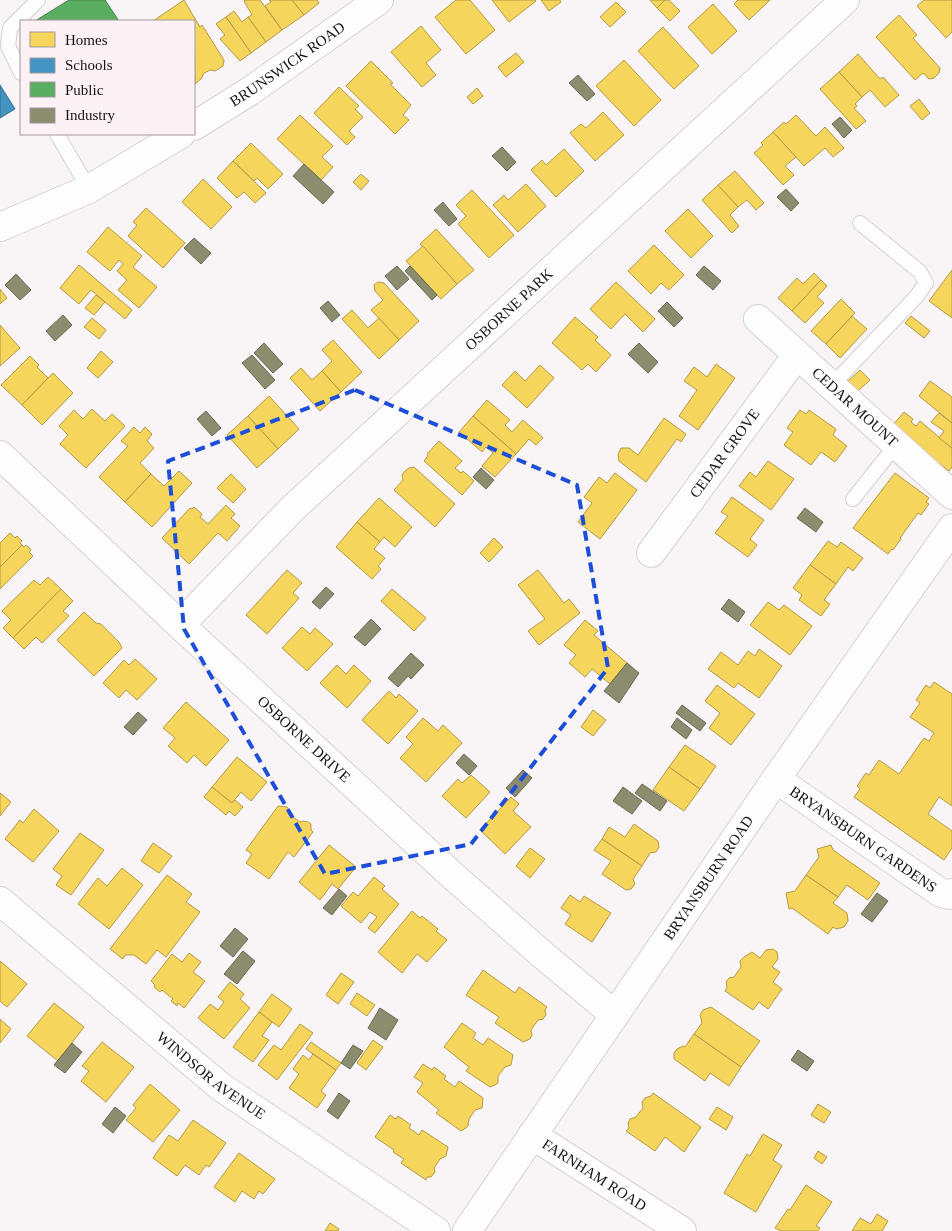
<svg xmlns="http://www.w3.org/2000/svg" width="952" height="1231" font-family="'Times New Roman',serif">
	<style>
		.homes { fill: #f6d55c; stroke: #b49a46 }
		.schools { fill: #4393c3; stroke: #376c8e }
		.public { fill: #5aae61; stroke: #477f4a }
		.industry { fill: #8c8c6e; stroke: #6a6753 }
		.lines { fill: none; stroke-linecap: round; stroke-linejoin: round }
		.lane-casing { stroke: #d8d0d2; stroke-width: 16 }
		.street-casing { stroke: #d8d0d2; stroke-width: 30 }
		.secondary-casing { stroke: #d8d0d2; stroke-width: 30 }
		.lane { stroke: #fefdfe; stroke-width: 14 }
		.street { stroke: #fefdfe; stroke-width: 28 }
		.secondary { stroke: #fefdfe; stroke-width: 28 }
		.marked { fill: none; stroke: #1d4ed8; stroke-width: 4; stroke-dasharray: 10 6; stroke-linejoin: round }
		.labels { text-anchor: middle; dominant-baseline: central; stroke-width: 5; stroke-linejoin: round; paint-order: stroke }
		.street-label { font-size: 15px; fill: #1a1114; stroke: #fcf1f4 }
	</style>
	<rect width="100%" height="100%" fill="#f9f4f5"/>
	<g class="homes">
		<path d="M 184,0 L 200,27 L 202,25 L 224,60 L 223,66 L 215,71 L 210,70 L 203,74 L 202,78 L 195,84 L 194,21 L 153,21 Z"/>
		<path d="M 245,0 L 260,0 L 282,30 L 266,42 L 248,17 L 252,15 L 244,1 Z"/>
		<path d="M 269,0 L 292,0 L 304,15 L 282,30 L 265,6 L 271,2 Z"/>
		<path d="M 292,0 L 317,0 L 319,3 L 304,15 Z"/>
		<path d="M 456,0 L 470,0 L 495,30 L 466,54 L 435,17 Z"/>
		<path d="M 492,0 L 535,0 L 536,1 L 509,22 Z"/>
		<path d="M 541,0 L 560,0 L 561,2 L 549,11 Z"/>
		<path d="M 650,0 L 665,0 L 657,8 Z"/>
		<path d="M 665,0 L 669,0 L 680,11 L 670,21 L 657,8 Z"/>
		<path d="M 738,0 L 770,0 L 749,20 L 734,4 Z"/>
		<path d="M 924,0 L 952,0 L 952,32 L 946,38 L 917,6 Z"/>
		<path d="M 616,2 L 626,12 L 610,27 L 600,17 Z"/>
		<path d="M 713,4 L 737,31 L 712,54 L 688,27 Z"/>
		<path d="M 234,11 L 242,22 L 248,17 L 266,42 L 251,53 L 226,17 Z"/>
		<path d="M 899,15 L 917,35 L 913,38 L 940,68 L 939,73 L 934,78 L 929,79 L 923,73 L 915,80 L 876,37 Z"/>
		<path d="M 226,17 L 251,53 L 240,61 L 220,39 L 225,35 L 216,24 Z"/>
		<path d="M 421,26 L 441,50 L 426,63 L 436,75 L 422,87 L 391,52 Z"/>
		<path d="M 663,27 L 699,66 L 674,89 L 638,51 Z"/>
		<path d="M 516,53 L 524,62 L 506,77 L 498,67 Z"/>
		<path d="M 858,54 L 880,79 L 883,77 L 899,95 L 885,107 L 870,90 L 862,97 L 839,72 Z"/>
		<path d="M 624,60 L 661,100 L 634,126 L 596,86 Z"/>
		<path d="M 371,61 L 393,83 L 390,84 L 411,105 L 403,115 L 409,120 L 395,134 L 346,86 Z"/>
		<path d="M 839,72 L 862,97 L 855,104 L 857,106 L 854,108 L 866,121 L 856,129 L 820,89 Z"/>
		<path d="M 339,87 L 359,106 L 355,109 L 363,117 L 349,131 L 355,137 L 347,145 L 314,113 Z"/>
		<path d="M 477,88 L 483,96 L 473,104 L 467,97 Z"/>
		<path d="M 919,99 L 930,113 L 922,120 L 910,106 Z"/>
		<path d="M 603,112 L 624,135 L 595,161 L 570,133 L 581,124 L 586,128 Z"/>
		<path d="M 300,115 L 333,146 L 322,157 L 333,167 L 321,180 L 277,139 Z"/>
		<path d="M 796,115 L 816,136 L 825,127 L 844,148 L 833,157 L 825,148 L 804,166 L 773,132 L 784,122 L 786,124 Z"/>
		<path d="M 773,132 L 796,157 L 785,166 L 794,175 L 783,185 L 754,153 L 763,145 L 761,143 Z"/>
		<path d="M 251,143 L 283,174 L 268,189 L 257,178 L 254,181 L 233,161 Z"/>
		<path d="M 564,149 L 584,171 L 556,197 L 531,170 L 542,160 L 546,165 Z"/>
		<path d="M 233,161 L 266,193 L 255,203 L 244,192 L 237,198 L 217,178 Z"/>
		<path d="M 735,171 L 764,203 L 756,210 L 747,200 L 738,207 L 718,185 Z"/>
		<path d="M 361,174 L 369,181 L 361,190 L 353,182 Z"/>
		<path d="M 203,179 L 232,207 L 211,229 L 182,202 Z"/>
		<path d="M 526,184 L 546,206 L 518,232 L 493,205 L 504,195 L 508,200 Z"/>
		<path d="M 718,185 L 738,207 L 730,215 L 739,226 L 732,233 L 702,200 Z"/>
		<path d="M 472,190 L 514,235 L 489,258 L 458,224 L 466,216 L 456,205 Z"/>
		<path d="M 146,208 L 185,243 L 163,268 L 128,236 L 137,225 L 133,222 Z"/>
		<path d="M 688,209 L 713,236 L 691,258 L 665,231 Z"/>
		<path d="M 108,227 L 142,256 L 133,267 L 157,287 L 139,308 L 118,290 L 127,280 L 117,271 L 123,264 L 119,260 L 110,271 L 87,252 Z"/>
		<path d="M 436,229 L 474,270 L 457,284 L 420,244 Z"/>
		<path d="M 654,245 L 684,275 L 669,290 L 661,283 L 651,294 L 628,271 Z"/>
		<path d="M 423,246 L 457,284 L 441,299 L 406,261 Z"/>
		<path d="M 79,265 L 132,310 L 125,319 L 91,290 L 79,304 L 60,288 Z"/>
		<path d="M 952,270 L 952,318 L 929,301 Z"/>
		<path d="M 814,273 L 821,280 L 792,311 L 778,298 L 797,278 L 803,284 Z"/>
		<path d="M 821,280 L 827,286 L 817,297 L 824,303 L 805,323 L 792,311 Z"/>
		<path d="M 378,282 L 384,283 L 419,321 L 399,340 L 371,310 L 383,300 L 375,291 L 374,285 Z"/>
		<path d="M 616,282 L 655,319 L 643,332 L 625,314 L 611,329 L 590,309 Z"/>
		<path d="M 0,289 L 7,298 L 0,304 Z"/>
		<path d="M 96,295 L 105,302 L 94,315 L 85,308 Z"/>
		<path d="M 841,299 L 855,313 L 826,344 L 811,331 Z"/>
		<path d="M 352,310 L 368,328 L 379,318 L 399,340 L 379,359 L 342,319 Z"/>
		<path d="M 852,316 L 867,329 L 840,358 L 826,344 Z"/>
		<path d="M 911,316 L 930,331 L 924,338 L 905,323 Z"/>
		<path d="M 575,317 L 598,337 L 595,340 L 611,355 L 596,372 L 588,364 L 582,370 L 552,343 Z"/>
		<path d="M 92,318 L 106,330 L 99,339 L 84,327 Z"/>
		<path d="M 0,325 L 20,348 L 0,366 Z"/>
		<path d="M 333,340 L 362,372 L 341,392 L 322,371 L 332,361 L 322,350 Z"/>
		<path d="M 101,351 L 113,362 L 98,378 L 87,368 Z"/>
		<path d="M 30,356 L 39,365 L 37,367 L 48,378 L 22,405 L 1,385 Z"/>
		<path d="M 716,364 L 735,378 L 698,430 L 679,416 L 697,390 L 684,381 L 694,367 L 707,377 Z"/>
		<path d="M 540,365 L 554,378 L 527,408 L 502,385 L 515,371 L 525,381 Z"/>
		<path d="M 301,368 L 312,380 L 322,371 L 341,392 L 320,411 L 290,378 Z"/>
		<path d="M 860,370 L 870,380 L 857,392 L 847,382 Z"/>
		<path d="M 53,373 L 73,393 L 42,425 L 22,405 Z"/>
		<path d="M 930,381 L 952,397 L 952,423 L 919,396 Z"/>
		<path d="M 269,396 L 299,429 L 278,449 L 248,416 Z"/>
		<path d="M 487,400 L 510,420 L 505,425 L 512,432 L 523,420 L 543,438 L 536,445 L 529,439 L 516,454 L 473,416 Z"/>
		<path d="M 92,409 L 105,421 L 112,414 L 125,426 L 86,468 L 60,444 L 68,435 L 59,426 L 74,410 L 83,419 Z"/>
		<path d="M 800,410 L 806,414 L 809,410 L 836,429 L 833,435 L 847,446 L 835,462 L 821,452 L 811,465 L 784,445 L 793,432 L 787,428 Z"/>
		<path d="M 904,412 L 913,419 L 911,422 L 916,426 L 920,421 L 952,448 L 952,467 L 949,471 L 926,454 L 893,425 Z"/>
		<path d="M 939,413 L 952,423 L 952,448 L 939,438 L 944,431 L 931,422 Z"/>
		<path d="M 248,416 L 278,449 L 257,468 L 227,435 Z"/>
		<path d="M 473,416 L 516,454 L 495,477 L 482,466 L 493,453 L 486,447 L 482,452 L 459,432 Z"/>
		<path d="M 664,418 L 686,434 L 681,442 L 677,439 L 646,482 L 619,461 L 618,454 L 621,448 L 629,448 L 638,455 Z"/>
		<path d="M 134,427 L 140,433 L 145,427 L 152,434 L 147,441 L 154,448 L 140,463 L 151,474 L 125,502 L 99,477 L 128,446 L 121,441 Z"/>
		<path d="M 439,441 L 462,461 L 455,468 L 461,473 L 463,471 L 474,481 L 462,495 L 424,461 L 428,456 L 427,454 Z"/>
		<path d="M 768,461 L 794,479 L 771,510 L 739,486 L 750,472 L 756,477 Z"/>
		<path d="M 414,467 L 455,504 L 435,527 L 394,490 L 403,480 L 402,475 L 405,471 L 409,468 Z"/>
		<path d="M 179,471 L 192,483 L 152,527 L 125,502 L 151,474 L 164,486 Z"/>
		<path d="M 615,473 L 637,490 L 600,539 L 578,522 L 592,503 L 584,497 L 599,477 L 607,483 Z"/>
		<path d="M 895,473 L 929,498 L 926,502 L 929,504 L 921,515 L 918,513 L 900,538 L 901,539 L 893,550 L 892,549 L 888,554 L 853,528 Z"/>
		<path d="M 231,474 L 246,489 L 233,503 L 217,488 Z"/>
		<path d="M 732,497 L 764,520 L 750,539 L 757,545 L 748,557 L 715,533 L 728,516 L 721,512 Z"/>
		<path d="M 379,498 L 412,527 L 395,547 L 384,537 L 380,542 L 357,522 Z"/>
		<path d="M 226,505 L 235,514 L 231,518 L 240,526 L 227,541 L 218,533 L 189,564 L 162,538 L 190,508 L 192,509 L 194,507 L 202,514 L 200,517 L 208,524 Z"/>
		<path d="M 357,522 L 380,542 L 374,549 L 385,558 L 378,566 L 381,569 L 372,579 L 336,547 Z"/>
		<path d="M 10,533 L 15,538 L 17,536 L 22,541 L 20,543 L 22,545 L 0,567 L 0,543 Z"/>
		<path d="M 494,538 L 503,547 L 489,562 L 480,553 Z"/>
		<path d="M 828,541 L 837,547 L 841,542 L 863,558 L 853,571 L 848,567 L 836,584 L 810,565 Z"/>
		<path d="M 22,545 L 24,547 L 26,545 L 31,550 L 29,552 L 33,556 L 0,589 L 0,567 Z"/>
		<path d="M 810,565 L 836,584 L 824,600 L 830,604 L 821,616 L 799,600 L 802,595 L 793,588 Z"/>
		<path d="M 287,570 L 302,583 L 293,593 L 299,598 L 267,634 L 246,615 Z"/>
		<path d="M 538,570 L 564,603 L 569,599 L 580,613 L 539,645 L 528,631 L 545,619 L 518,585 Z"/>
		<path d="M 48,577 L 61,589 L 13,638 L 3,628 L 11,620 L 2,611 L 34,580 L 40,585 Z"/>
		<path d="M 61,589 L 73,601 L 63,611 L 69,616 L 42,643 L 36,637 L 24,649 L 13,638 Z"/>
		<path d="M 392,589 L 426,618 L 414,631 L 381,601 Z"/>
		<path d="M 768,602 L 779,610 L 784,605 L 812,626 L 790,655 L 750,625 Z"/>
		<path d="M 84,612 L 96,623 L 101,624 L 119,642 L 122,648 L 94,676 L 57,640 Z"/>
		<path d="M 585,620 L 598,631 L 594,635 L 627,663 L 610,684 L 592,669 L 585,677 L 569,663 L 576,655 L 564,645 Z"/>
		<path d="M 302,627 L 310,634 L 315,628 L 333,644 L 307,671 L 282,648 Z"/>
		<path d="M 759,649 L 782,666 L 759,698 L 738,683 L 734,688 L 708,669 L 721,652 L 738,665 L 748,651 L 755,656 Z"/>
		<path d="M 135,659 L 157,679 L 137,700 L 126,690 L 119,698 L 103,683 L 124,660 L 129,665 Z"/>
		<path d="M 337,665 L 346,674 L 354,665 L 371,681 L 347,708 L 320,683 Z"/>
		<path d="M 934,682 L 952,694 L 952,806 L 939,797 L 928,814 L 952,831 L 952,848 L 944,860 L 854,797 L 860,789 L 857,786 L 866,773 L 869,775 L 879,760 L 899,774 L 924,738 L 929,741 L 934,733 L 910,717 L 920,703 L 916,700 L 926,685 L 930,688 Z"/>
		<path d="M 717,685 L 755,714 L 731,745 L 709,728 L 720,713 L 705,701 Z"/>
		<path d="M 389,691 L 396,698 L 399,694 L 418,711 L 388,744 L 362,720 Z"/>
		<path d="M 186,702 L 229,740 L 206,766 L 194,755 L 187,763 L 168,746 L 175,738 L 163,728 Z"/>
		<path d="M 593,710 L 606,720 L 593,736 L 581,727 Z"/>
		<path d="M 423,718 L 438,731 L 443,725 L 462,743 L 426,782 L 400,758 L 413,744 L 406,737 Z"/>
		<path d="M 685,745 L 716,766 L 700,789 L 669,767 Z"/>
		<path d="M 237,757 L 267,782 L 251,801 L 241,792 L 232,803 L 212,787 Z"/>
		<path d="M 669,767 L 700,789 L 684,811 L 653,790 Z"/>
		<path d="M 471,775 L 490,792 L 466,818 L 442,796 L 458,779 L 462,783 Z"/>
		<path d="M 212,787 L 232,803 L 235,800 L 243,807 L 235,816 L 229,811 L 226,815 L 204,797 Z"/>
		<path d="M 0,793 L 11,802 L 0,816 Z"/>
		<path d="M 511,797 L 519,804 L 513,811 L 531,827 L 505,854 L 480,830 Z"/>
		<path d="M 278,806 L 287,807 L 289,810 L 289,814 L 300,822 L 303,821 L 308,822 L 311,824 L 311,830 L 313,832 L 294,857 L 288,852 L 269,879 L 246,863 L 252,854 L 246,850 Z"/>
		<path d="M 34,809 L 59,831 L 33,862 L 5,839 L 20,820 L 23,823 Z"/>
		<path d="M 634,824 L 658,841 L 659,847 L 656,852 L 650,853 L 642,866 L 602,839 L 609,827 L 625,837 Z"/>
		<path d="M 80,833 L 104,850 L 71,895 L 56,885 L 62,876 L 53,869 Z"/>
		<path d="M 602,839 L 642,866 L 633,879 L 635,884 L 631,889 L 626,890 L 602,874 L 611,861 L 594,850 Z"/>
		<path d="M 153,843 L 172,856 L 159,873 L 141,861 Z"/>
		<path d="M 329,845 L 356,867 L 338,889 L 332,884 L 320,900 L 299,882 Z"/>
		<path d="M 831,845 L 833,850 L 880,883 L 868,900 L 847,885 L 838,897 L 806,875 L 819,857 L 817,849 Z"/>
		<path d="M 530,848 L 545,859 L 530,878 L 516,866 Z"/>
		<path d="M 122,868 L 143,885 L 109,929 L 78,904 L 98,878 L 107,886 Z"/>
		<path d="M 167,875 L 192,894 L 186,902 L 200,912 L 166,957 L 157,950 L 146,964 L 134,955 L 125,955 L 123,959 L 110,949 Z"/>
		<path d="M 806,875 L 838,897 L 833,903 L 847,913 L 848,921 L 844,927 L 836,929 L 833,927 L 828,934 L 792,908 L 789,909 L 786,893 L 795,891 Z"/>
		<path d="M 374,877 L 385,886 L 382,889 L 399,904 L 375,933 L 368,928 L 377,917 L 370,912 L 361,923 L 341,906 L 353,892 L 358,896 Z"/>
		<path d="M 570,895 L 580,902 L 584,896 L 611,913 L 592,942 L 565,924 L 571,915 L 561,908 Z"/>
		<path d="M 412,911 L 420,918 L 422,916 L 438,929 L 436,931 L 447,940 L 427,962 L 417,954 L 402,973 L 378,952 Z"/>
		<path d="M 773,949 L 777,952 L 778,959 L 772,967 L 780,972 L 773,982 L 782,989 L 768,1009 L 759,1002 L 753,1010 L 725,991 L 727,987 L 726,982 L 729,978 L 734,977 L 741,967 L 740,961 L 744,957 L 752,952 L 760,958 L 766,950 Z"/>
		<path d="M 189,953 L 201,962 L 193,972 L 205,981 L 184,1008 L 178,1003 L 177,1006 L 171,1001 L 173,999 L 162,990 L 160,992 L 154,987 L 155,985 L 151,981 L 172,954 L 182,962 Z"/>
		<path d="M 0,961 L 27,984 L 7,1007 L 0,1001 Z"/>
		<path d="M 483,970 L 515,993 L 519,987 L 547,1007 L 545,1010 L 546,1015 L 543,1019 L 538,1020 L 531,1030 L 532,1035 L 530,1039 L 523,1042 L 495,1023 L 499,1017 L 466,995 Z"/>
		<path d="M 341,973 L 354,982 L 338,1004 L 326,995 Z"/>
		<path d="M 230,982 L 244,994 L 240,999 L 250,1008 L 224,1039 L 198,1018 L 210,1004 L 218,1010 L 224,1002 L 218,997 Z"/>
		<path d="M 357,993 L 375,1005 L 367,1016 L 350,1004 Z"/>
		<path d="M 272,994 L 292,1009 L 279,1027 L 259,1012 Z"/>
		<path d="M 54,1003 L 84,1027 L 58,1061 L 27,1036 Z"/>
		<path d="M 711,1007 L 760,1041 L 741,1067 L 694,1034 L 702,1023 L 700,1015 L 703,1010 Z"/>
		<path d="M 259,1012 L 272,1022 L 262,1036 L 269,1040 L 253,1062 L 233,1047 Z"/>
		<path d="M 0,1019 L 11,1029 L 0,1043 Z"/>
		<path d="M 462,1023 L 476,1033 L 473,1038 L 483,1045 L 488,1038 L 513,1055 L 511,1065 L 505,1067 L 498,1076 L 498,1083 L 495,1085 L 490,1087 L 466,1071 L 469,1067 L 444,1047 Z"/>
		<path d="M 300,1024 L 313,1033 L 277,1080 L 258,1065 L 274,1045 L 281,1050 Z"/>
		<path d="M 694,1034 L 741,1067 L 729,1086 L 710,1073 L 705,1081 L 674,1059 L 674,1053 L 677,1049 L 683,1046 L 685,1047 Z"/>
		<path d="M 373,1040 L 383,1047 L 366,1070 L 357,1063 Z"/>
		<path d="M 102,1042 L 134,1067 L 106,1102 L 81,1081 L 89,1071 L 82,1066 Z"/>
		<path d="M 311,1042 L 341,1063 L 336,1070 L 306,1049 Z"/>
		<path d="M 313,1054 L 336,1070 L 321,1091 L 326,1095 L 317,1108 L 289,1088 L 299,1074 L 293,1069 L 303,1055 L 309,1060 Z"/>
		<path d="M 423,1064 L 432,1070 L 434,1067 L 446,1076 L 444,1079 L 455,1087 L 459,1081 L 483,1098 L 482,1108 L 475,1110 L 469,1119 L 468,1126 L 466,1128 L 461,1131 L 436,1113 L 439,1110 L 417,1092 L 423,1083 L 414,1077 Z"/>
		<path d="M 150,1084 L 180,1110 L 153,1142 L 126,1120 L 136,1108 L 133,1105 Z"/>
		<path d="M 653,1093 L 701,1127 L 684,1152 L 665,1137 L 655,1151 L 626,1131 L 629,1128 L 628,1123 L 630,1119 L 636,1117 L 643,1108 L 642,1102 L 645,1098 L 651,1096 Z"/>
		<path d="M 818,1104 L 831,1112 L 824,1123 L 811,1115 Z"/>
		<path d="M 717,1107 L 733,1117 L 726,1130 L 709,1119 Z"/>
		<path d="M 390,1115 L 396,1119 L 398,1116 L 411,1125 L 409,1128 L 419,1135 L 422,1130 L 448,1147 L 446,1156 L 440,1159 L 434,1168 L 435,1172 L 431,1177 L 427,1177 L 426,1180 L 401,1163 L 404,1159 L 393,1152 L 394,1150 L 375,1137 Z"/>
		<path d="M 193,1120 L 226,1143 L 209,1167 L 206,1165 L 199,1175 L 185,1165 L 177,1176 L 153,1158 L 169,1135 L 178,1141 Z"/>
		<path d="M 763,1134 L 782,1145 L 773,1160 L 782,1166 L 756,1212 L 724,1193 L 747,1154 L 750,1156 Z"/>
		<path d="M 818,1151 L 827,1157 L 822,1164 L 814,1158 Z"/>
		<path d="M 239,1153 L 275,1179 L 263,1194 L 259,1191 L 254,1199 L 242,1191 L 235,1202 L 214,1187 Z"/>
		<path d="M 806,1185 L 832,1202 L 816,1226 L 820,1228 L 818,1231 L 781,1231 L 775,1228 L 788,1209 L 790,1210 Z"/>
		<path d="M 877,1214 L 888,1221 L 882,1231 L 852,1231 L 860,1218 L 871,1224 Z"/>
		<path d="M 330,1223 L 339,1229 L 338,1231 L 325,1231 Z"/>
	</g>
	<path class="schools" d="M 0,85 L 15,109 L 0,118 Z"/>
	<path class="public" d="M 69,0 L 105,0 L 119,21 L 35,21 Z"/>
	<g class="industry">
		<path d="M 578,75 L 595,94 L 587,101 L 569,83 Z"/>
		<path d="M 840,117 L 852,130 L 844,138 L 832,124 Z"/>
		<path d="M 502,147 L 516,162 L 507,171 L 492,156 Z"/>
		<path d="M 304,164 L 334,192 L 323,204 L 293,176 Z"/>
		<path d="M 786,189 L 799,203 L 791,211 L 777,197 Z"/>
		<path d="M 443,202 L 457,219 L 449,226 L 434,210 Z"/>
		<path d="M 194,238 L 211,253 L 201,264 L 184,248 Z"/>
		<path d="M 397,266 L 409,279 L 397,290 L 385,276 Z"/>
		<path d="M 410,266 L 437,295 L 432,300 L 405,271 Z"/>
		<path d="M 704,266 L 721,281 L 713,290 L 696,275 Z"/>
		<path d="M 16,274 L 31,290 L 20,300 L 5,285 Z"/>
		<path d="M 328,301 L 340,315 L 332,322 L 320,308 Z"/>
		<path d="M 667,302 L 683,318 L 674,327 L 658,311 Z"/>
		<path d="M 63,315 L 72,325 L 55,341 L 46,331 Z"/>
		<path d="M 264,343 L 283,364 L 273,373 L 254,353 Z"/>
		<path d="M 639,343 L 658,362 L 648,373 L 628,354 Z"/>
		<path d="M 252,355 L 275,380 L 265,389 L 242,363 Z"/>
		<path d="M 206,411 L 221,428 L 212,436 L 197,419 Z"/>
		<path d="M 481,468 L 494,480 L 486,489 L 473,477 Z"/>
		<path d="M 805,508 L 823,522 L 816,532 L 797,518 Z"/>
		<path d="M 326,587 L 334,594 L 320,609 L 312,602 Z"/>
		<path d="M 729,599 L 745,612 L 738,622 L 721,609 Z"/>
		<path d="M 371,619 L 381,629 L 365,646 L 354,637 Z"/>
		<path d="M 411,653 L 424,665 L 411,679 L 408,676 L 398,687 L 388,678 Z"/>
		<path d="M 627,663 L 639,673 L 619,703 L 604,691 Z"/>
		<path d="M 682,705 L 706,723 L 700,731 L 676,713 Z"/>
		<path d="M 138,712 L 147,720 L 133,735 L 124,727 Z"/>
		<path d="M 677,718 L 692,730 L 686,739 L 671,727 Z"/>
		<path d="M 464,754 L 477,766 L 469,775 L 456,763 Z"/>
		<path d="M 523,770 L 532,778 L 515,797 L 506,788 Z"/>
		<path d="M 642,784 L 667,801 L 660,811 L 635,793 Z"/>
		<path d="M 623,787 L 642,801 L 632,814 L 613,801 Z"/>
		<path d="M 339,889 L 347,896 L 332,915 L 323,908 Z"/>
		<path d="M 877,893 L 888,901 L 872,922 L 861,914 Z"/>
		<path d="M 235,928 L 248,939 L 233,957 L 220,946 Z"/>
		<path d="M 243,951 L 255,961 L 237,984 L 224,974 Z"/>
		<path d="M 380,1008 L 398,1020 L 386,1040 L 368,1028 Z"/>
		<path d="M 72,1043 L 82,1052 L 65,1073 L 54,1065 Z"/>
		<path d="M 353,1045 L 363,1051 L 350,1069 L 341,1063 Z"/>
		<path d="M 798,1050 L 814,1061 L 807,1071 L 791,1060 Z"/>
		<path d="M 339,1093 L 350,1101 L 338,1119 L 327,1111 Z"/>
		<path d="M 115,1107 L 126,1116 L 113,1133 L 102,1124 Z"/>
	</g>
	<g class="lines">
		<g class="lane-casing">
			<g id="lane">
				<path d="M 21,73 L 8,46 L 10,28 L 38,0"/>
				<path d="M 57,134 L 89,189"/>
				<path d="M 831,386 L 916,297 L 926,283 L 920,272 L 860,223"/>
				<path d="M 853,499 L 896,445"/>
			</g>
		</g>
		<g class="street-casing">
			<g id="street">
				<path id="s1" d="M 758,319 L 952,495"/>
				<path id="s2" d="M 0,455 L 180,625 L 453,876 L 544,956 L 615,1015"/>
				<path id="s3" d="M 651,553 L 797,355"/>
				<path id="s4" d="M 180,625 L 292,509 L 845,0"/>
				<path id="s5" d="M 776,779 L 941,893 L 949,895 L 952,893"/>
				<path id="s6" d="M 0,901 L 221,1087 L 436,1231"/>
				<path id="s7" d="M 532,1135 L 682,1231"/>
			</g>
		</g>
		<g class="secondary-casing">
			<g id="secondary">
				<path id="s8" d="M 194,126 L 250,91 L 379,0"/>
				<path d="M 0,227 L 89,189 L 181,134"/>
				<path id="s9" d="M 467,1231 L 776,779 L 952,528"/>
			</g>
		</g>
		<use href="#lane" class="lane"/>
		<use href="#street" class="street"/>
		<use href="#secondary" class="secondary"/>
	</g>
	<path class="marked" d="M 355,390 L 577,485 L 608,668 L 471,844 L 325,874 L 184,629 L 168,461 Z"/>
	<g class="labels">
		<g class="street-label">
			<text stroke="none"><textPath href="#s8" startOffset="112">BRUNSWICK ROAD</textPath></text>
			<text stroke="none"><textPath href="#s4" startOffset="456">OSBORNE PARK</textPath></text>
			<text stroke="none"><textPath href="#s1" startOffset="131">CEDAR MOUNT</textPath></text>
			<text stroke="none"><textPath href="#s3" startOffset="124">CEDAR GROVE</textPath></text>
			<text stroke="none"><textPath href="#s2" startOffset="416">OSBORNE DRIVE</textPath></text>
			<text stroke="none"><textPath href="#s5" startOffset="106">BRYANSBURN GARDENS</textPath></text>
			<text stroke="none"><textPath href="#s9" startOffset="428">BRYANSBURN ROAD</textPath></text>
			<text stroke="none"><textPath href="#s6" startOffset="274">WINDSOR AVENUE</textPath></text>
			<text stroke="none"><textPath href="#s7" startOffset="74">FARNHAM ROAD</textPath></text>
		</g>
	</g>
	<rect x="20" y="20" width="175" height="115" fill="#fcf1f4" stroke="#a2979a"/>
	<rect x="30" y="32" width="25" height="15" fill="#f6d55c" stroke="#a2979a"/>
	<text x="65" y="45" font-size="15" fill="#1a1114">Homes</text>
	<rect x="30" y="58" width="25" height="15" fill="#4393c3" stroke="#a2979a"/>
	<text x="65" y="70" font-size="15" fill="#1a1114">Schools</text>
	<rect x="30" y="82" width="25" height="15" fill="#5aae61" stroke="#a2979a"/>
	<text x="65" y="95" font-size="15" fill="#1a1114">Public</text>
	<rect x="30" y="108" width="25" height="15" fill="#8c8c6e" stroke="#a2979a"/>
	<text x="65" y="120" font-size="15" fill="#1a1114">Industry</text>
</svg>
